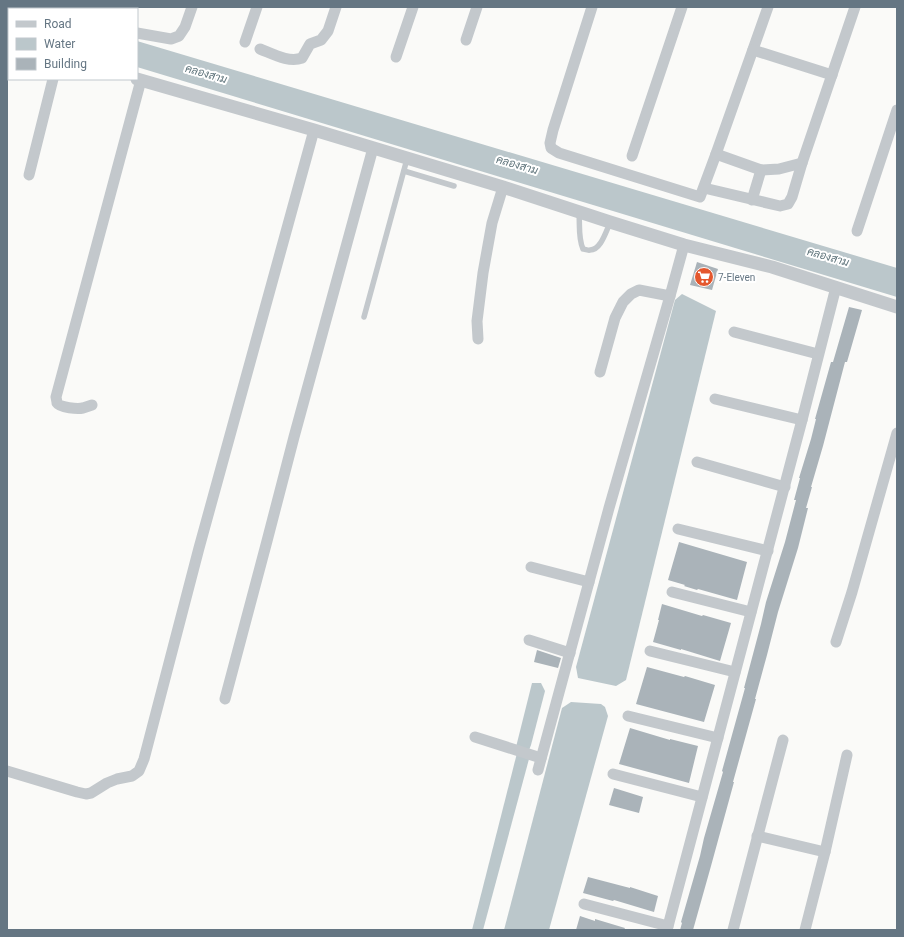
<svg xmlns="http://www.w3.org/2000/svg" width="904" height="937" font-family="Roboto,Sarabun,sans-serif">
	<style>
		.water { fill: #bbc7cb }
		.building { fill: #aab3b9 }
		.lines { fill: none; stroke-linecap: round; stroke-linejoin: round }
		.service { stroke: #c3c8cc; stroke-width: 5.5 }
		.minor { stroke: #c3c8cc; stroke-width: 11 }
		.tertiary { stroke: #c3c8cc; stroke-width: 13 }
		.labels { text-anchor: middle; dominant-baseline: central; stroke-width: 4; stroke-linejoin: round; paint-order: stroke }
		.poi-label { font-size: 10px; fill: #657683; stroke: #fff; text-anchor: start }
		.water-label { font-size: 11px; font-style: italic; fill: #60757c; stroke: #fff }
	</style>
	<rect width="100%" height="100%" fill="#fafaf8"/>
	<g class="water">
		<path d="M 137,41 L 897,268 L 897,297 L 137,67 Z"/>
		<path d="M 682,294 L 716,311 L 626,680 L 616,686 L 578,678 L 576,667 L 675,300 Z"/>
		<path d="M 532,683 L 541,683 L 545,691 L 531,745 L 529,750 L 516,747 Z"/>
		<path d="M 571,702 L 601,704 L 605,707 L 608,716 L 549,930 L 504,930 L 562,708 Z"/>
		<path d="M 517,753 L 529,759 L 483,930 L 472,930 Z"/>
	</g>
	<g class="building">
		<path d="M 697,262 L 718,269 L 712,290 L 690,285 Z"/>
		<path d="M 849,307 L 862,310 L 847,362 L 845,362 L 823,446 L 811,487 L 812,487 L 806,508 L 808,508 L 798,548 L 778,612 L 767,655 L 755,699 L 756,699 L 733,782 L 734,782 L 711,866 L 693,930 L 680,930 L 682,923 L 681,922 L 700,856 L 704,838 L 723,772 L 722,771 L 745,688 L 744,688 L 761,624 L 766,602 L 785,542 L 796,500 L 794,500 L 800,478 L 799,478 L 811,439 L 816,419 L 815,419 L 831,362 L 833,362 Z"/>
		<path d="M 679,542 L 747,562 L 737,600 L 698,589 L 697,590 L 684,586 L 685,585 L 668,580 Z"/>
		<path d="M 662,604 L 702,616 L 703,615 L 731,623 L 720,661 L 681,649 L 681,650 L 653,642 L 659,620 L 658,620 Z"/>
		<path d="M 537,650 L 561,658 L 558,668 L 534,662 Z"/>
		<path d="M 647,667 L 684,677 L 685,676 L 715,685 L 704,722 L 636,704 Z"/>
		<path d="M 630,728 L 670,740 L 670,739 L 698,746 L 689,783 L 619,764 Z"/>
		<path d="M 614,788 L 643,797 L 639,813 L 609,805 Z"/>
		<path d="M 588,877 L 630,888 L 630,887 L 658,896 L 654,912 L 614,900 L 613,901 L 583,893 Z"/>
		<path d="M 580,916 L 595,921 L 595,919 L 625,928 L 624,930 L 576,930 Z"/>
	</g>
	<g class="lines">
		<g class="service">
			<path d="M 7,53 L 9,46"/>
			<path d="M 404,171 L 454,186"/>
			<path d="M 579,213 C 580,225 578,238 583,249 C 584,249 589,251 590,250 C 601,250 606,231 610,223"/>
			<path d="M 364,317 L 407,159"/>
		</g>
		<g class="minor">
			<path d="M 592,7 L 553,130 L 550,143 L 551,148 L 559,153 L 700,197 L 716,154 L 768,7"/>
			<path d="M 71,9 L 71,7"/>
			<path d="M 137,33 L 171,39 L 179,36 L 185,27 L 192,7"/>
			<path d="M 466,40 L 477,7"/>
			<path d="M 245,42 L 257,7"/>
			<path d="M 260,49 C 273,54 289,63 302,58 L 310,44 L 321,40 L 328,31 L 336,7"/>
			<path d="M 753,50 L 832,75"/>
			<path d="M 396,57 L 413,7"/>
			<path d="M 716,154 L 761,170 L 779,169 L 802,163"/>
			<path d="M 632,156 L 682,7"/>
			<path d="M 29,175 L 53,79"/>
			<path d="M 704,188 L 780,206 L 788,204 L 792,197 L 802,163 L 855,7"/>
			<path d="M 752,200 L 761,170"/>
			<path d="M 857,231 L 897,110"/>
			<path d="M 734,332 L 818,354"/>
			<path d="M 478,339 L 477,321 L 483,273 L 492,223 L 503,187"/>
			<path d="M 600,372 L 615,318 L 623,302 L 631,294 L 639,290 L 670,296"/>
			<path d="M 715,399 L 802,420"/>
			<path d="M 92,405 C 89,406 86,407 83,408 C 78,409 60,408 57,403 C 57,402 56,397 56,397 L 141,80"/>
			<path d="M 697,462 L 785,487"/>
			<path d="M 678,529 L 768,551"/>
			<path d="M 531,567 L 589,582"/>
			<path d="M 672,592 L 751,612"/>
			<path d="M 529,640 L 570,653"/>
			<path d="M 836,642 L 852,592 L 897,433"/>
			<path d="M 650,651 L 735,672"/>
			<path d="M 225,699 L 267,541 L 294,437 L 373,148"/>
			<path d="M 628,716 L 718,738"/>
			<path d="M 475,737 L 541,758"/>
			<path d="M 538,770 L 609,508 L 670,296 L 684,245"/>
			<path d="M 7,771 L 77,792 L 86,794 L 91,793 L 107,783 L 117,779 L 132,776 L 139,771 L 144,759 L 199,548 L 314,130"/>
			<path d="M 613,774 L 702,797"/>
			<path d="M 757,836 L 825,852"/>
			<path d="M 584,904 L 668,926"/>
			<path d="M 667,930 L 802,420 L 836,287"/>
			<path d="M 733,930 L 783,740"/>
			<path d="M 805,930 L 825,852 L 847,755"/>
		</g>
		<g class="tertiary">
			<path d="M 7,41 L 9,41"/>
			<path d="M 137,79 L 314,130 L 503,187 L 610,222 L 684,245 L 772,267 L 897,307"/>
		</g>
	</g>
	<defs>
		<g id="supermarket-disc" transform="scale(1)"><circle r="9.5" fill="#e4572e" stroke="#fff"/><path d="M-6-5.5h2.5l.6 2H6L4.5 2H-2.5L-4.4-4H-6ZM-1.5 3.2a1.3 1.3 0 1 0 .1 0ZM3 3.2a1.3 1.3 0 1 0 .1 0Z" fill="#fff"/></g>
	</defs>
	<g fill-rule="evenodd">
		<use href="#supermarket-disc" x="704" y="277"/>
	</g>
	<g class="labels">
		<g class="poi-label">
			<text x="718" y="277">7-Eleven</text>
		</g>
		<g class="water-label">
			<text transform="translate(206 74) rotate(16)">คลองสาม</text>
			<text transform="translate(517 165) rotate(16)">คลองสาม</text>
			<text transform="translate(828 257) rotate(16)">คลองสาม</text>
		</g>
	</g>
	<rect width="904" height="937" fill="none" stroke="#657683" stroke-width="16"/>
	<rect x="8" y="8" width="130" height="72" fill="#ffffff" stroke="#c1c8cd"/>
	<rect x="16" y="21" width="20" height="6" fill="#c3c8cc" stroke="#c1c8cd"/>
	<text x="44" y="28" font-size="12" fill="#657683">Road</text>
	<rect x="16" y="38" width="20" height="12" fill="#bbc7cb" stroke="#c1c8cd"/>
	<text x="44" y="48" font-size="12" fill="#657683">Water</text>
	<rect x="16" y="58" width="20" height="12" fill="#aab3b9" stroke="#c1c8cd"/>
	<text x="44" y="68" font-size="12" fill="#657683">Building</text>
</svg>
